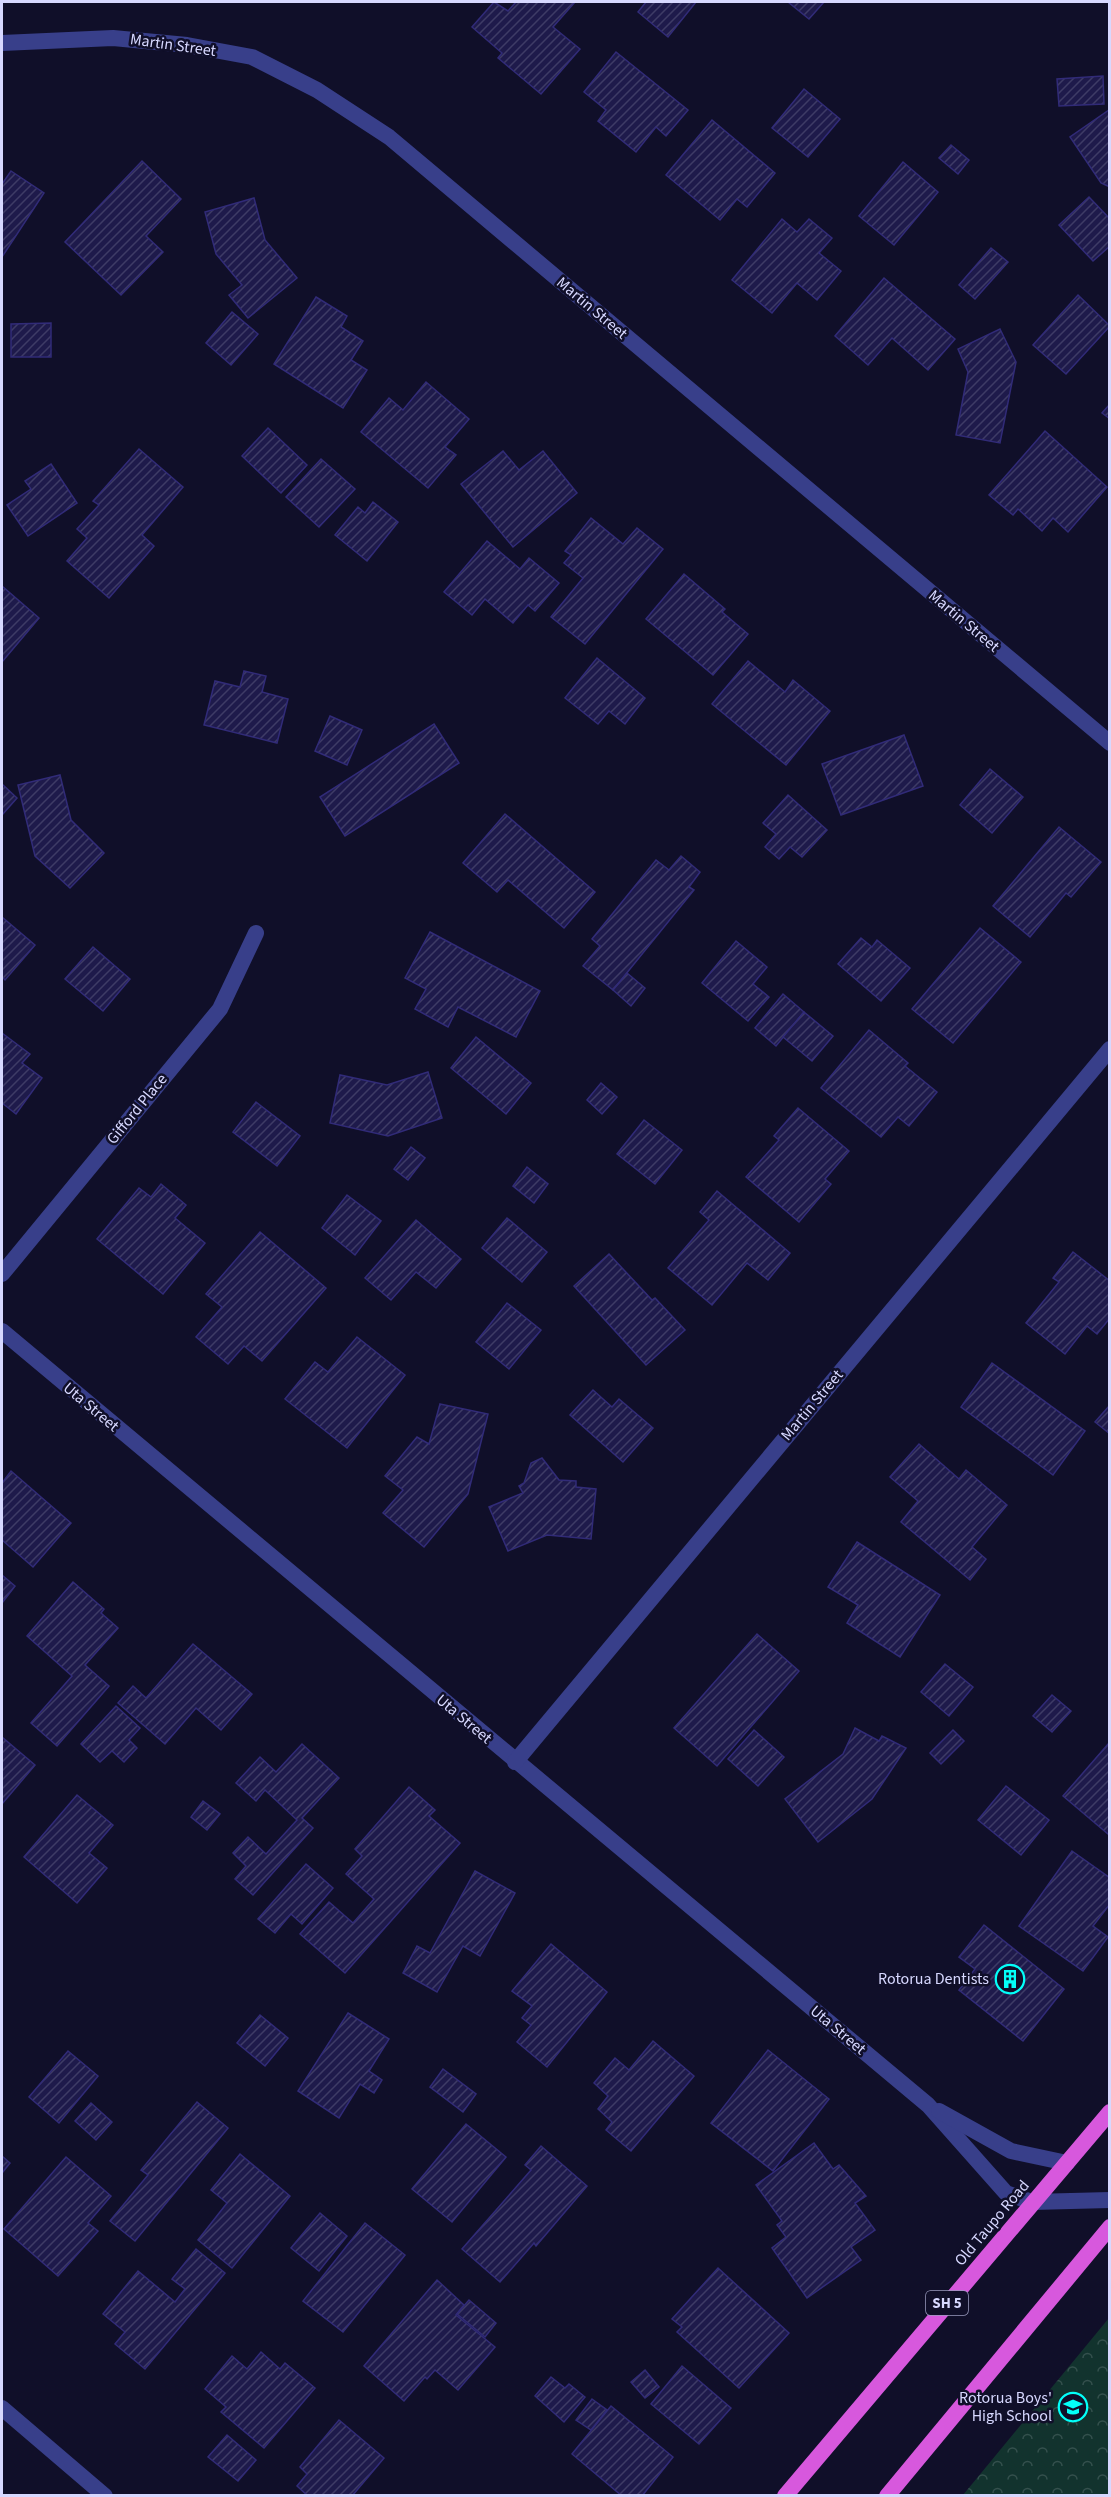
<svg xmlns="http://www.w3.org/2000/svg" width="1111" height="2497" font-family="'Source Sans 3',sans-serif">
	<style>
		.forest { fill: url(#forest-crowns) }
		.building { fill: url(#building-hatch); stroke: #312b78; stroke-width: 1.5 }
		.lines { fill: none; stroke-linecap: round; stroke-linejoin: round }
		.minor { stroke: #383f8a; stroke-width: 16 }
		.trunk { stroke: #d758dd; stroke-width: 16 }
		.labels { text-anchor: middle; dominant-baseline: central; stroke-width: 5; stroke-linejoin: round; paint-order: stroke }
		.shield { fill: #100f29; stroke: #9b9cbf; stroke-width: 1.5 }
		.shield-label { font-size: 15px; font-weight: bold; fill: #d7d8ff }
		.street-label { font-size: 16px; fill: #d7d8ff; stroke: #100f29 }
		.poi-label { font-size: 16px; fill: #d7d8ff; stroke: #100f29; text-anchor: end }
	</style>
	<defs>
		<pattern id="forest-crowns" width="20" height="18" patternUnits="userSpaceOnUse" patternTransform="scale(1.5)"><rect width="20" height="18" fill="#12332e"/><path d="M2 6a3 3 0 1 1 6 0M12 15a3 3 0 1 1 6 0" fill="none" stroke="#34504d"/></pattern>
		<pattern id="building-hatch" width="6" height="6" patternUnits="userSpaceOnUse" patternTransform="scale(1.5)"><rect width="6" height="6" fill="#1e1a4b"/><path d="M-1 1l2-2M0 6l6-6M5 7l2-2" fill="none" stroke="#3e3b66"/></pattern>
	</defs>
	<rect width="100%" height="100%" fill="#100f29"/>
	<path class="forest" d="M 1109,2318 L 1109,2495 L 963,2495 Z"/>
	<g class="building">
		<path d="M 494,2 L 508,11 L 516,2 L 575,2 L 553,27 L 580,49 L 541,94 L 498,58 L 502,53 L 472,27 Z"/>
		<path d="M 646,2 L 696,2 L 668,37 L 638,12 Z"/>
		<path d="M 788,2 L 824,2 L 809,19 Z"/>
		<path d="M 616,52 L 688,110 L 666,136 L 656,127 L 636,152 L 598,121 L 606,110 L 584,92 Z"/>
		<path d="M 1103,76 L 1104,104 L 1059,106 L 1057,79 Z"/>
		<path d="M 804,89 L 840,119 L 808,157 L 772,128 Z"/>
		<path d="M 1109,110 L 1110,111 L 1110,187 L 1101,183 L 1070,137 Z"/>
		<path d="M 712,120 L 775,173 L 747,207 L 737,199 L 720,220 L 666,175 Z"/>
		<path d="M 951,145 L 969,160 L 958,174 L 939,158 Z"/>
		<path d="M 142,161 L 181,199 L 146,236 L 163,252 L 121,295 L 65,242 Z"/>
		<path d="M 903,162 L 938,192 L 894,245 L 859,216 Z"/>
		<path d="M 11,171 L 44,193 L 2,257 L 2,184 Z"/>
		<path d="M 1089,197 L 1110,219 L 1110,246 L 1093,261 L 1059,225 Z"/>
		<path d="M 254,198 L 265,240 L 297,278 L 248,318 L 229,295 L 242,285 L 216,254 L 205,212 Z"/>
		<path d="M 782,219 L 797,232 L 809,219 L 832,238 L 819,253 L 841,271 L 817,300 L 797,283 L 772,313 L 732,280 Z"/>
		<path d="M 991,248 L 1008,262 L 975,299 L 959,285 Z"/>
		<path d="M 884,278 L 955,339 L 928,370 L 892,338 L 868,365 L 835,336 Z"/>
		<path d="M 1078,295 L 1110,326 L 1066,374 L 1033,345 Z"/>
		<path d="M 316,297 L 347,316 L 341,327 L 363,341 L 351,360 L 367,370 L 343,408 L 274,364 Z"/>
		<path d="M 232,312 L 258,334 L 231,365 L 206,343 Z"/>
		<path d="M 51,323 L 51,357 L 11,357 L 11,324 Z"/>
		<path d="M 1000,329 L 1016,362 L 1000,443 L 956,435 L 968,372 L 958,349 Z"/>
		<path d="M 426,382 L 469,419 L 445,447 L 456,455 L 428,488 L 361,432 L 389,398 L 403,410 Z"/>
		<path d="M 1110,404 L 1110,419 L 1102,413 Z"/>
		<path d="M 268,428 L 307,465 L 281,493 L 242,456 Z"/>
		<path d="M 1045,431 L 1107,487 L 1068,532 L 1053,518 L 1042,531 L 1018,509 L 1013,515 L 989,495 Z"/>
		<path d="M 139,449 L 183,487 L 142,535 L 154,546 L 109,598 L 67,561 L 87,538 L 77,529 L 99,505 L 93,501 Z"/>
		<path d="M 503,451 L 519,470 L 543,451 L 577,493 L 513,547 L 461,484 Z"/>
		<path d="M 321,459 L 355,489 L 319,527 L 286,497 Z"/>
		<path d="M 51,464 L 77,503 L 28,536 L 7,505 L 31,489 L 25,481 Z"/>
		<path d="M 373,502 L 398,522 L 367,561 L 335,535 L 358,507 L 365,513 Z"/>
		<path d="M 591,518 L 623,544 L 637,528 L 663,549 L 585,644 L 551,617 L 583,578 L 564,563 L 571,555 L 565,551 Z"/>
		<path d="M 487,541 L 520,569 L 529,558 L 559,583 L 535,611 L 528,605 L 513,623 L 485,599 L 472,615 L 444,592 Z"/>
		<path d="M 684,574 L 725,609 L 722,612 L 748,634 L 713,675 L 646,619 Z"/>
		<path d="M 2,586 L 39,618 L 2,662 Z"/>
		<path d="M 597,658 L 645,698 L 625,724 L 609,711 L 598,724 L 565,698 Z"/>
		<path d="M 748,661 L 785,692 L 793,680 L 830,711 L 786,765 L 712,704 Z"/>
		<path d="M 244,671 L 266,676 L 262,692 L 288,699 L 277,743 L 204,725 L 215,681 L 240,687 Z"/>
		<path d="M 330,716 L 362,730 L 347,765 L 315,751 Z"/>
		<path d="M 434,724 L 459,763 L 345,836 L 320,797 Z"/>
		<path d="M 904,735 L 923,786 L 841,815 L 822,764 Z"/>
		<path d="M 990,769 L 1023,797 L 992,833 L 960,805 Z"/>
		<path d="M 60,775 L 71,820 L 104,853 L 70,888 L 35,856 L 18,785 Z"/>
		<path d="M 2,784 L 17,798 L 2,815 Z"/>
		<path d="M 788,795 L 827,830 L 802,857 L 790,847 L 779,859 L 765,847 L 776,834 L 763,823 Z"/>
		<path d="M 505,814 L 595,892 L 564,928 L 508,880 L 497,892 L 463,863 Z"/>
		<path d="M 1059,827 L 1101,862 L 1071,897 L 1066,893 L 1030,937 L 993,906 Z"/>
		<path d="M 681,856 L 700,872 L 689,887 L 694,890 L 613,990 L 583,966 L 600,946 L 592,939 L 656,860 L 669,870 Z"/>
		<path d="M 2,917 L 35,945 L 5,980 L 2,977 Z"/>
		<path d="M 980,928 L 1021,962 L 953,1043 L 912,1009 Z"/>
		<path d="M 430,932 L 540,991 L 516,1037 L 458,1007 L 448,1027 L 415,1009 L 426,989 L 405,978 Z"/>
		<path d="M 861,938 L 872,947 L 877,940 L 910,968 L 881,1001 L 838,964 Z"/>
		<path d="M 736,941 L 767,967 L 753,984 L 769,997 L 748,1021 L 702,983 Z"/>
		<path d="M 93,947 L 130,979 L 103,1011 L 65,979 Z"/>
		<path d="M 627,973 L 645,988 L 631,1006 L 613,990 Z"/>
		<path d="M 783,994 L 804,1012 L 776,1046 L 755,1028 Z"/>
		<path d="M 804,1012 L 833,1036 L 812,1061 L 783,1037 Z"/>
		<path d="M 869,1030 L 908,1063 L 905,1066 L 937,1092 L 909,1126 L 898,1117 L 881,1137 L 821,1088 Z"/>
		<path d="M 2,1033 L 30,1054 L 22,1063 L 42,1078 L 16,1114 L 2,1103 Z"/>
		<path d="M 476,1037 L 531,1083 L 506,1114 L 451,1068 Z"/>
		<path d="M 428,1072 L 442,1118 L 388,1136 L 330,1123 L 340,1075 L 387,1085 Z"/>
		<path d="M 601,1083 L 617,1097 L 602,1114 L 587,1100 Z"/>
		<path d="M 256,1102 L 300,1136 L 277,1166 L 233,1132 Z"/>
		<path d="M 798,1108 L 849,1151 L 825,1179 L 831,1184 L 799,1222 L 746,1177 L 779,1140 L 774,1136 Z"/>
		<path d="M 644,1120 L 682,1150 L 655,1184 L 617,1154 Z"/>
		<path d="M 411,1147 L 425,1158 L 408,1180 L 394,1169 Z"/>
		<path d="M 527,1167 L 548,1184 L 534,1203 L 513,1186 Z"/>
		<path d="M 161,1184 L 186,1205 L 175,1218 L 205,1243 L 163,1294 L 97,1239 L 139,1188 L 151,1197 Z"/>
		<path d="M 717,1191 L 790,1253 L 768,1280 L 747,1263 L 712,1305 L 668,1268 L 709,1220 L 700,1212 Z"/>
		<path d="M 347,1195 L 381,1221 L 355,1255 L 322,1228 Z"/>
		<path d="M 507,1218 L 547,1252 L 522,1282 L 482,1248 Z"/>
		<path d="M 416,1220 L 461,1259 L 436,1288 L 416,1272 L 391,1300 L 365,1278 Z"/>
		<path d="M 260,1232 L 326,1288 L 262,1361 L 244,1346 L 228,1364 L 196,1337 L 222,1307 L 206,1294 Z"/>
		<path d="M 1073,1252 L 1110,1281 L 1110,1318 L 1097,1334 L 1087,1326 L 1065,1354 L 1026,1323 L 1059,1282 L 1053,1278 Z"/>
		<path d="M 609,1254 L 652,1300 L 655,1298 L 685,1330 L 646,1365 L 574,1286 Z"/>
		<path d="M 507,1303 L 541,1330 L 509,1369 L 476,1342 Z"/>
		<path d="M 357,1337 L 405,1375 L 347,1448 L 285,1399 L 315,1362 L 328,1372 Z"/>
		<path d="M 992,1363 L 1085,1431 L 1053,1475 L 961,1407 Z"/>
		<path d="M 593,1390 L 612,1407 L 619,1399 L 653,1428 L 623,1462 L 570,1415 Z"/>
		<path d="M 440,1404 L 488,1414 L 468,1494 L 424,1547 L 383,1513 L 403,1490 L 385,1476 L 417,1437 L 429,1444 Z"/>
		<path d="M 1110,1405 L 1110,1434 L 1095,1422 Z"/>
		<path d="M 919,1444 L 959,1479 L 966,1470 L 1007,1505 L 972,1547 L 986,1559 L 970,1580 L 901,1522 L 918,1501 L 890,1477 Z"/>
		<path d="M 542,1458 L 559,1480 L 576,1481 L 576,1487 L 596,1489 L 591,1539 L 547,1535 L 508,1551 L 489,1507 L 523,1493 L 519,1486 L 524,1483 L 531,1463 Z"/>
		<path d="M 11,1471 L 71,1523 L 33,1567 L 2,1540 L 2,1483 Z"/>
		<path d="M 857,1542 L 940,1595 L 900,1657 L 847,1623 L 858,1605 L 828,1587 Z"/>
		<path d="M 2,1575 L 15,1586 L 2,1603 Z"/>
		<path d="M 73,1582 L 104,1609 L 101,1613 L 118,1628 L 85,1665 L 109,1686 L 57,1746 L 31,1723 L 72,1676 L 27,1636 Z"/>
		<path d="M 757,1634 L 799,1671 L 717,1766 L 674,1728 Z"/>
		<path d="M 193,1644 L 252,1694 L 221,1730 L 196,1708 L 165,1744 L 118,1703 L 133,1686 L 146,1698 Z"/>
		<path d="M 945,1664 L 973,1687 L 949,1716 L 921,1692 Z"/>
		<path d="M 1052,1695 L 1071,1711 L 1052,1732 L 1033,1716 Z"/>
		<path d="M 116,1706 L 140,1728 L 129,1740 L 137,1748 L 124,1762 L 112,1751 L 100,1762 L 81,1744 Z"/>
		<path d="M 855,1728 L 879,1741 L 882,1736 L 906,1748 L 872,1799 L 818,1842 L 785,1799 L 843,1754 Z"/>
		<path d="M 754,1730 L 784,1757 L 758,1786 L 728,1759 Z"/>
		<path d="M 953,1730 L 964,1741 L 941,1764 L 930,1753 Z"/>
		<path d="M 2,1737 L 35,1765 L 2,1804 Z"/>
		<path d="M 1109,1743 L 1110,1832 L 1108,1834 L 1063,1796 Z"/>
		<path d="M 302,1744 L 339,1778 L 302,1818 L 313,1828 L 253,1895 L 235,1879 L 246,1866 L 233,1853 L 248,1837 L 266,1854 L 297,1820 L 265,1790 L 256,1801 L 236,1783 L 260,1757 L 276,1772 Z"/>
		<path d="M 1006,1786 L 1049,1820 L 1021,1855 L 978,1820 Z"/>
		<path d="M 409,1787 L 435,1810 L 429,1816 L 460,1843 L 345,1973 L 300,1934 L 329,1902 L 353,1923 L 374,1899 L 346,1874 L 362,1856 L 355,1849 Z"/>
		<path d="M 77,1795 L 113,1825 L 89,1853 L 107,1868 L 77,1903 L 24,1857 Z"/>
		<path d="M 203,1801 L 220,1814 L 207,1830 L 191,1817 Z"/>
		<path d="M 1072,1851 L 1110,1878 L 1110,1904 L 1093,1926 L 1108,1937 L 1083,1971 L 1019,1926 Z"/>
		<path d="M 306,1864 L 333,1888 L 302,1924 L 291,1914 L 275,1933 L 258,1919 Z"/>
		<path d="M 475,1871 L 515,1893 L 480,1956 L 463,1946 L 437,1992 L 403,1973 L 417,1946 L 430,1953 Z"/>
		<path d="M 984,1925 L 1064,1989 L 1023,2041 L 959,1990 L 975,1969 L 959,1957 Z"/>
		<path d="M 551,1944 L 607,1992 L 547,2067 L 517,2042 L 531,2025 L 522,2018 L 532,2006 L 512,1991 Z"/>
		<path d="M 348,2013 L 389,2039 L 369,2071 L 382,2080 L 374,2093 L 360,2084 L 339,2118 L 298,2091 Z"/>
		<path d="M 260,2015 L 288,2038 L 265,2066 L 237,2043 Z"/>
		<path d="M 653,2041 L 694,2076 L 631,2151 L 606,2130 L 612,2122 L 598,2109 L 608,2096 L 594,2083 L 615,2058 L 629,2070 Z"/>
		<path d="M 768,2050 L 829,2099 L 773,2171 L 711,2123 Z"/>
		<path d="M 68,2051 L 98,2076 L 59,2123 L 29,2097 Z"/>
		<path d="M 443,2069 L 476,2094 L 463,2112 L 430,2087 Z"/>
		<path d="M 197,2102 L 228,2128 L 135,2241 L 110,2221 L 148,2175 L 141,2170 Z"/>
		<path d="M 91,2103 L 112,2122 L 96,2140 L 75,2121 Z"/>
		<path d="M 466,2124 L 506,2157 L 452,2222 L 412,2189 Z"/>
		<path d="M 814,2143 L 833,2169 L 839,2165 L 866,2196 L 855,2203 L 875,2230 L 851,2247 L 861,2260 L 807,2298 L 772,2248 L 786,2237 L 777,2225 L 782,2221 L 756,2185 Z"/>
		<path d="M 541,2146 L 587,2186 L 536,2246 L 534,2243 L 500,2282 L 462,2249 L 531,2170 L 525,2165 Z"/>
		<path d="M 240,2154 L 290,2196 L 232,2268 L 198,2240 L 227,2203 L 211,2190 Z"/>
		<path d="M 2,2156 L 10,2163 L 2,2173 Z"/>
		<path d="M 66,2157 L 111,2196 L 88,2223 L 98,2231 L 58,2276 L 4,2229 Z"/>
		<path d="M 320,2213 L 347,2236 L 319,2271 L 291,2248 Z"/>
		<path d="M 365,2223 L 405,2255 L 343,2332 L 303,2301 Z"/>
		<path d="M 196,2249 L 225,2273 L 145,2369 L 115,2344 L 125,2332 L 103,2314 L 138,2271 L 175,2302 L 185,2289 L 172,2279 Z"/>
		<path d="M 718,2268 L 789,2333 L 739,2388 L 677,2332 L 682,2327 L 672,2319 Z"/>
		<path d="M 437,2280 L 464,2305 L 456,2315 L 495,2347 L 458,2390 L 435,2370 L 427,2379 L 425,2377 L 404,2401 L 364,2366 Z"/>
		<path d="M 469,2300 L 496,2323 L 485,2337 L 457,2314 Z"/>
		<path d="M 261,2352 L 280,2369 L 285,2363 L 315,2388 L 264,2448 L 221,2412 L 226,2407 L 205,2389 L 232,2356 L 247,2369 Z"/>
		<path d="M 682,2366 L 731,2408 L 699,2444 L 651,2404 Z"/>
		<path d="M 645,2370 L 659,2387 L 645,2398 L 631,2382 Z"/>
		<path d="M 551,2377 L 565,2388 L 569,2384 L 585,2397 L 564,2422 L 535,2396 Z"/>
		<path d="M 592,2399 L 607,2410 L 591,2430 L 576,2420 Z"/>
		<path d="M 611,2406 L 673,2457 L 642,2496 L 622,2496 L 572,2454 Z"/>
		<path d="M 339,2420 L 384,2458 L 352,2496 L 308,2496 L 297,2486 L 307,2474 L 300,2467 Z"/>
		<path d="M 227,2435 L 256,2460 L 238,2481 L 208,2457 Z"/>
	</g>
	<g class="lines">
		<g class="minor">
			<path d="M 2,43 L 113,38 L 187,45 L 252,57 L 317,90 L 389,137 L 1110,743"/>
			<path d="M 2,1274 L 220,1009 L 256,933"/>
			<path d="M 2,1331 L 928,2105 L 1006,2193 L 1032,2202 L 1110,2200"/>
			<path d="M 515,1762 L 1110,1049"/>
			<path d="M 939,2111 L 1011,2151 L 1067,2163"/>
			<path d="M 2,2408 L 105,2496"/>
		</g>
		<g class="trunk">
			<path d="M 785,2496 L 1110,2112"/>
			<path d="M 887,2496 L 1110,2227"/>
		</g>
	</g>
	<defs>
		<g id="building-ring" transform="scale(1.5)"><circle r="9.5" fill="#100f29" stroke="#03fff9" stroke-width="1.5"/><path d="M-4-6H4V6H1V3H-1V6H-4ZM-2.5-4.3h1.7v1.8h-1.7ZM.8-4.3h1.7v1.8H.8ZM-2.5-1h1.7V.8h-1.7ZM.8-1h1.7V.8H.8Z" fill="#03fff9"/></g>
		<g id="school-ring" transform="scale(1.5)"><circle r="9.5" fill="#100f29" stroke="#03fff9" stroke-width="1.5"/><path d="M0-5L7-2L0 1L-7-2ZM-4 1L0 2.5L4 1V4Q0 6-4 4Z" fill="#03fff9"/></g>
	</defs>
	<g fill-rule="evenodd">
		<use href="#building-ring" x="1010" y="1979"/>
		<use href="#school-ring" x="1073" y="2407"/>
	</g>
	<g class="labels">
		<rect class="shield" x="926" y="2291" width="42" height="24" rx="4.5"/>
		<g class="shield-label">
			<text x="947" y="2303">SH 5</text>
		</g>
		<g class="street-label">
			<text transform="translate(173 45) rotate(8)">Martin Street</text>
			<text transform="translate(592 308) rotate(40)">Martin Street</text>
			<text transform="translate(964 621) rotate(40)">Martin Street</text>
			<text transform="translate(137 1109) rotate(-51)">Gifford Place</text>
			<text transform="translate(812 1405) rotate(-50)">Martin Street</text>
			<text transform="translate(91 1407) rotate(40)">Uta Street</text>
			<text transform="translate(464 1719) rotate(40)">Uta Street</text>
			<text transform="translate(838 2030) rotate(40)">Uta Street</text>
			<text transform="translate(992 2223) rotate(-50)">Old Taupo Road</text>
		</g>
		<g class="poi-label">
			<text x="989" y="1979">Rotorua Dentists</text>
			<text x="1052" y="2398">Rotorua Boys'<tspan x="1052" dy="18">High School</tspan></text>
		</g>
	</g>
	<rect width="1111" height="2497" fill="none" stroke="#d7d8ff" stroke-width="6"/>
</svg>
